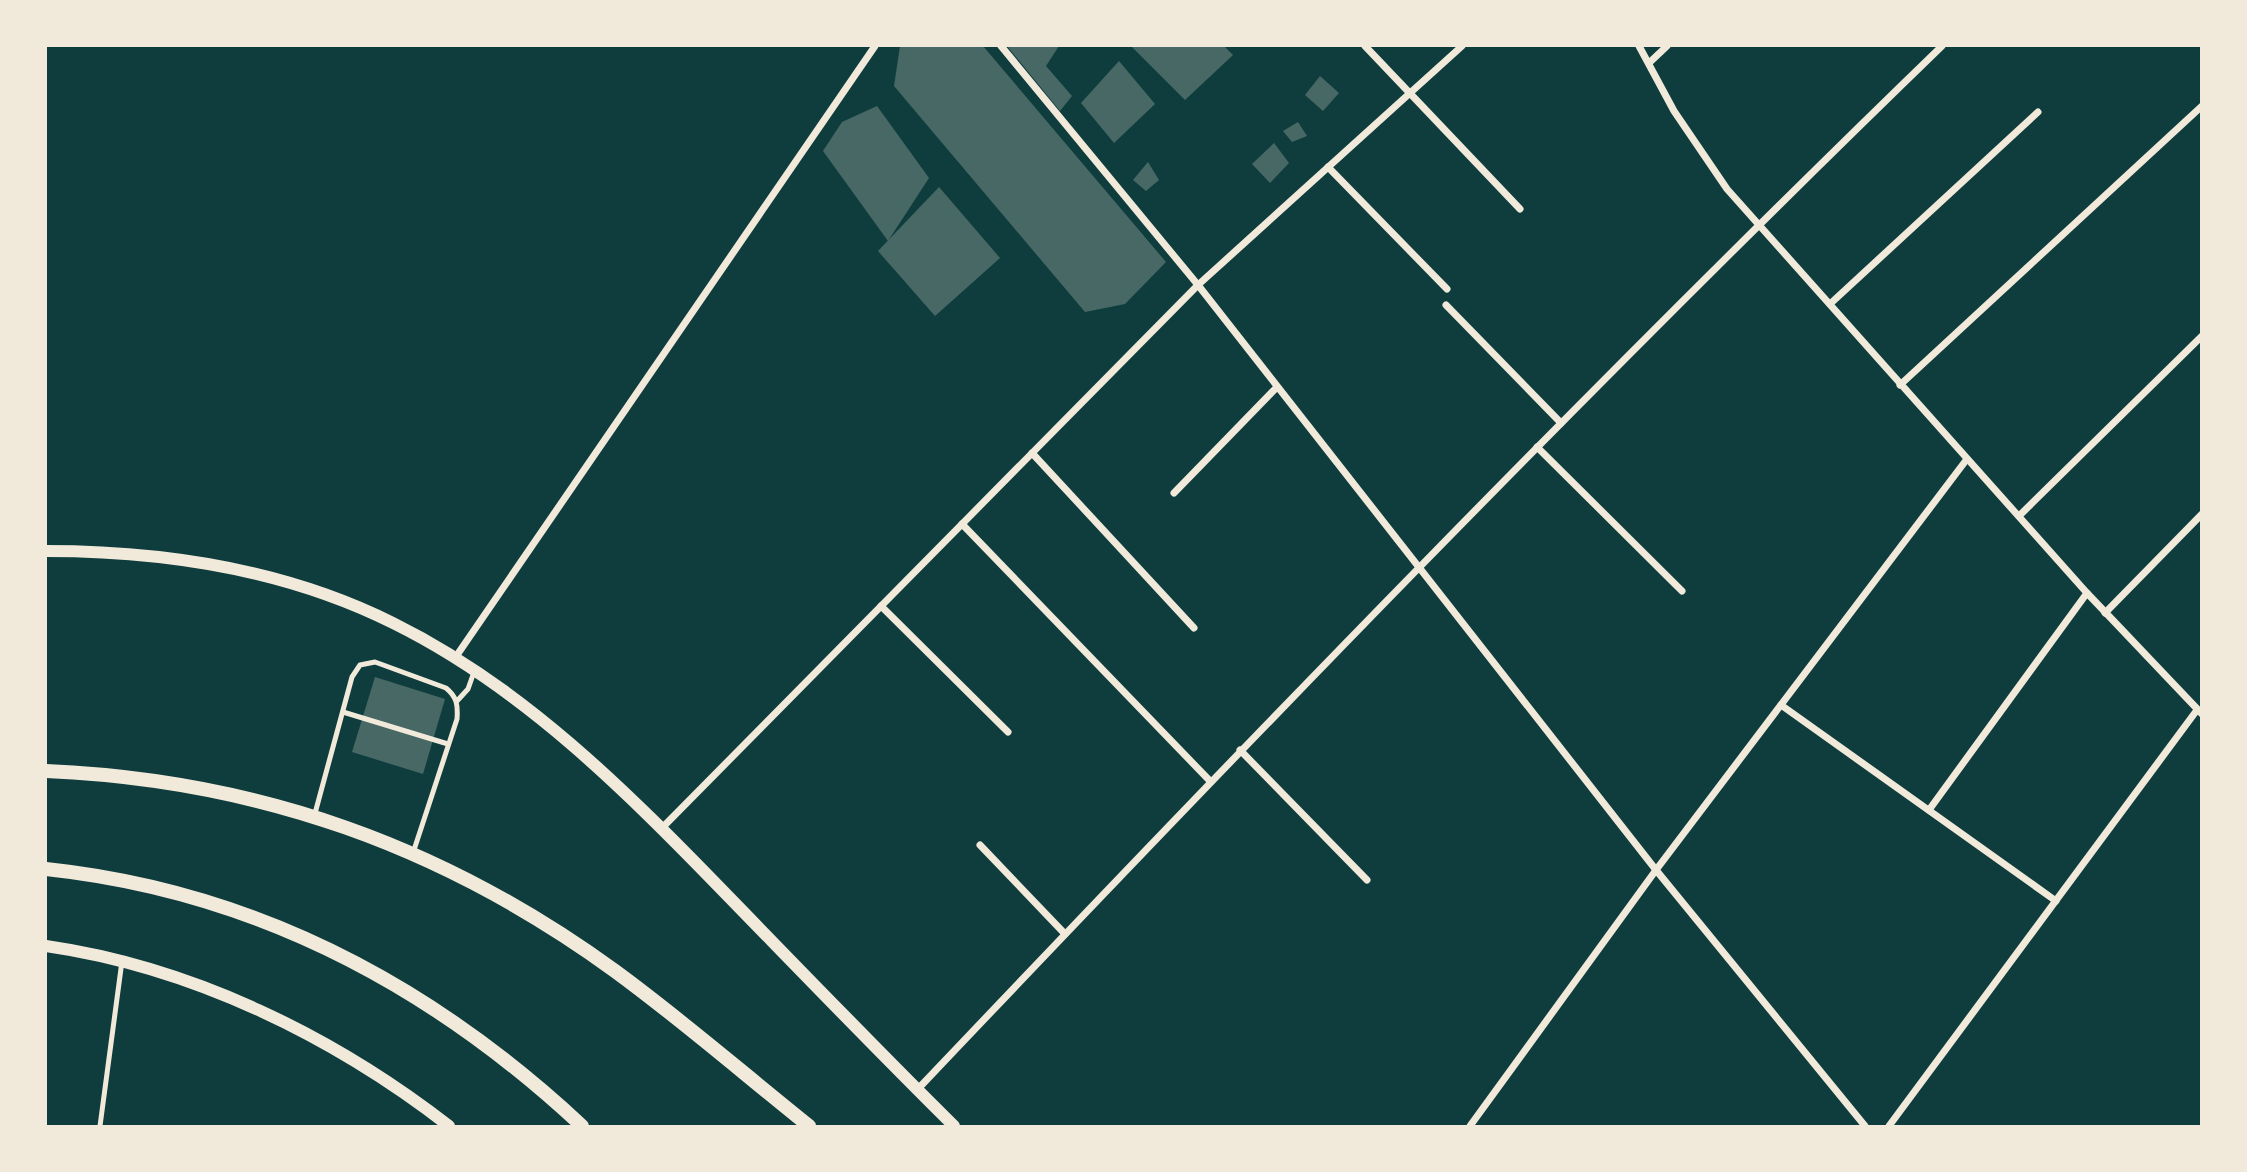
<svg xmlns="http://www.w3.org/2000/svg" width="2247" height="1172" font-family="'Fira Sans',sans-serif">
	<style>
		.building { fill: #486865 }
		.lines { fill: none; stroke-linecap: round; stroke-linejoin: round }
		.service { stroke: #f1e9da; stroke-width: 5 }
		.minor { stroke: #f1e9da; stroke-width: 7 }
		.tertiary { stroke: #f1e9da; stroke-width: 12 }
		.secondary { stroke: #f1e9da; stroke-width: 14 }
	</style>
	<rect width="100%" height="100%" fill="#0f3d3e"/>
	<g class="building">
		<path d="M 900,46 L 983,46 L 1166,262 L 1125,304 L 1085,312 L 894,86 Z"/>
		<path d="M 1007,46 L 1059,46 L 1046,66 L 1072,96 L 1060,111 Z"/>
		<path d="M 1131,46 L 1224,46 L 1233,55 L 1185,100 Z"/>
		<path d="M 1119,61 L 1155,104 L 1114,143 L 1081,103 Z"/>
		<path d="M 1320,76 L 1339,93 L 1323,111 L 1305,95 Z"/>
		<path d="M 877,106 L 929,178 L 888,241 L 823,151 L 842,122 Z"/>
		<path d="M 1298,122 L 1307,136 L 1292,142 L 1283,131 Z"/>
		<path d="M 1274,143 L 1289,163 L 1270,183 L 1252,164 Z"/>
		<path d="M 1148,162 L 1159,180 L 1146,191 L 1133,180 Z"/>
		<path d="M 939,187 L 1000,258 L 935,316 L 878,251 Z"/>
		<path d="M 375,677 L 445,699 L 423,774 L 352,752 Z"/>
	</g>
	<g class="lines">
		<g class="service">
			<path d="M 457,701 L 468,689 L 474,672"/>
			<path d="M 343,712 L 448,744"/>
			<path d="M 314,817 L 352,677 L 360,665 L 375,662 L 446,688 C 457,697 458,705 457,719 L 413,853"/>
			<path d="M 100,1126 L 122,961"/>
		</g>
		<g class="minor">
			<path d="M 1001,46 L 1198,285 L 1656,870 L 1865,1126"/>
			<path d="M 1365,46 L 1520,209"/>
			<path d="M 1639,46 L 1674,111 L 1727,189 L 2087,593 L 2202,714"/>
			<path d="M 1649,63 L 1667,46"/>
			<path d="M 1328,167 L 1447,289"/>
			<path d="M 1830,304 L 2038,112"/>
			<path d="M 1446,305 L 1561,423"/>
			<path d="M 1900,385 L 2202,106"/>
			<path d="M 1537,447 L 1682,591"/>
			<path d="M 1032,453 L 1194,628"/>
			<path d="M 1174,493 L 1277,387"/>
			<path d="M 2019,516 L 2202,336"/>
			<path d="M 962,524 L 1210,781"/>
			<path d="M 881,606 L 1008,732"/>
			<path d="M 2105,613 L 2202,514"/>
			<path d="M 455,658 L 875,46"/>
			<path d="M 1781,705 L 2056,901"/>
			<path d="M 1240,750 L 1367,880"/>
			<path d="M 1929,810 L 2087,593"/>
			<path d="M 662,828 L 1198,285 L 1462,46"/>
			<path d="M 980,845 L 1065,934"/>
			<path d="M 917,1090 C 1253,736 1592,385 1942,46"/>
			<path d="M 1470,1126 L 1656,870 L 1967,459"/>
			<path d="M 1889,1126 L 2197,710"/>
		</g>
		<g class="tertiary">
			<path d="M 46,551 C 165,551 285,569 393,623 C 523,687 627,792 726,894 C 802,972 877,1050 954,1126"/>
			<path d="M 46,946 C 192,967 333,1036 449,1126"/>
		</g>
		<g class="secondary">
			<path d="M 46,771 C 258,780 443,846 615,971 C 682,1020 744,1074 809,1126"/>
			<path d="M 46,869 C 254,891 431,985 582,1126"/>
		</g>
	</g>
	<rect width="2247" height="1172" fill="none" stroke="#f1e9da" stroke-width="94"/>
</svg>
